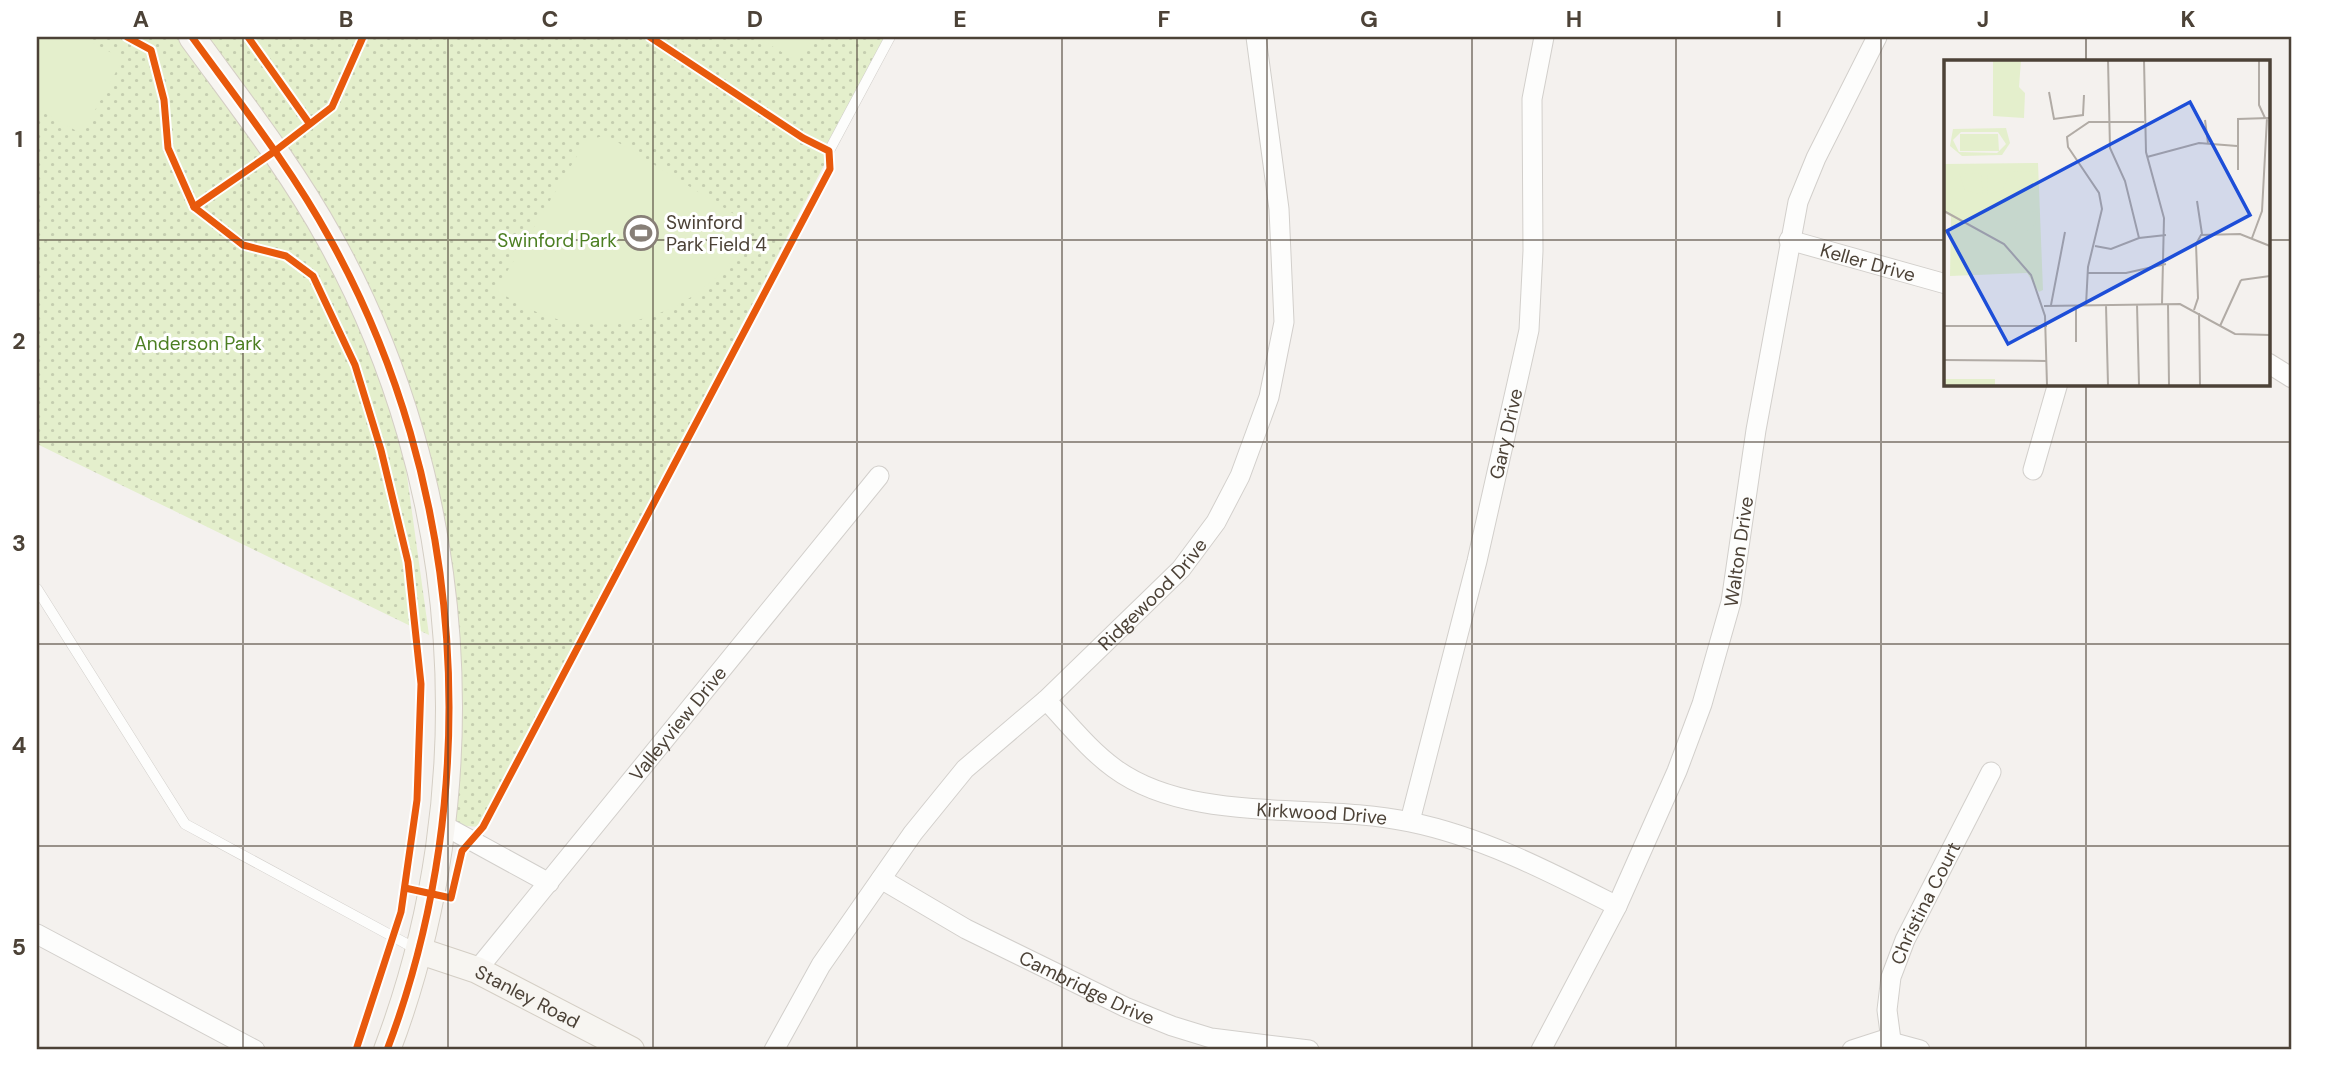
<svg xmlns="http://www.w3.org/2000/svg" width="2329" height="1087" font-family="'DM Sans',sans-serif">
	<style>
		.park { fill: url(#park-dots) }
		.pitch { fill: #e4efcc }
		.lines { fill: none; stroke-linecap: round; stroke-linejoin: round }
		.lane-casing { stroke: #d2cfcb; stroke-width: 11 }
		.street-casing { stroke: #d2cfcb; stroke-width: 21 }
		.secondary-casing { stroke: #d4cec4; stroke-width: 28 }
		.lane { stroke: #fdfdfc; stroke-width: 10 }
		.street { stroke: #fdfdfc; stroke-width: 19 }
		.secondary { stroke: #f7f5f1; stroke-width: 26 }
		.cycleway-casing { stroke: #fff; stroke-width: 11 }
		.cycleway { stroke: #e8590c; stroke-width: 7 }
		.grid { fill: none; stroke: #4c4237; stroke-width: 2; stroke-opacity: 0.55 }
		.labels { text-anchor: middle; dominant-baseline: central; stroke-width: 6; stroke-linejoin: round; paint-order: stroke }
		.poi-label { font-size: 19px; fill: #4c4237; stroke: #fff; text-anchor: start }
		.park-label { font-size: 19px; fill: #4c7f22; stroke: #fff }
		.street-label { font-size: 19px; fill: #4c4237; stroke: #fff }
		.inset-road { fill: none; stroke: #b1aba5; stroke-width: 2 }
		.view { fill: #1d4ed8; fill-opacity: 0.15; stroke: #1d4ed8; stroke-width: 3.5 }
		.inset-edge { fill: none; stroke: #4c4237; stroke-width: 3.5 }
		.neatline { fill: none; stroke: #4c4237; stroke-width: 2.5 }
		.grid-label { font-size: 23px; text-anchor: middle; font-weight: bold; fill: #4c4237 }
	</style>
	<defs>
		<pattern id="park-dots" width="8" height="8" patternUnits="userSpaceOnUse" patternTransform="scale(1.75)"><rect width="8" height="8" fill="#e4efcc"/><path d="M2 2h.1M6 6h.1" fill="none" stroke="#c5ceb0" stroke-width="1.8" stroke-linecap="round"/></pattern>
	</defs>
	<rect width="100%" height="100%" fill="#f4f1ee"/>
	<path class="park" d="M 37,37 L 890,37 L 483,827 L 443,825 L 449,661 L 395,389 L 429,635 L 37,444 Z"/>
	<g class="pitch">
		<path d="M 38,37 L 82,37 L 123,59 L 82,134 L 37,109 Z"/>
		<path d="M 757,37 L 813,37 L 798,62 Z"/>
		<path d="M 606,135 L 755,227 C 717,296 645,337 565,321 C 540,316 517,303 496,290 L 586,141 Z"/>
	</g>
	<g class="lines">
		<g class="lane-casing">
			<g id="lane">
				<path d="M 829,151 L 890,37"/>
				<path d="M 37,589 L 185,824 L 416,949"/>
			</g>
		</g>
		<g class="street-casing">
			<g id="street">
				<path id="s1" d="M 1789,240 L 1946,284"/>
				<path d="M 2268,363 L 2292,378"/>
				<path d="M 2033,470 L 2058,383"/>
				<path id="s2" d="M 1046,700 C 1068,723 1089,750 1114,768 C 1191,825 1318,802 1410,822 C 1483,837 1550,872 1617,906"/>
				<path id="s3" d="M 1410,821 L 1477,561 L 1529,330 L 1533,251 L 1532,99 L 1544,37"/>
				<path d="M 443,825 L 549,883"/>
				<path id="s4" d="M 881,879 L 966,929 L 1125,1007 L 1172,1026 L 1211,1038 L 1309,1050"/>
				<path d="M 37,934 L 255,1050"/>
				<path id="s5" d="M 477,970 L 879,476"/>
				<path id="s6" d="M 1891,1040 L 1887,1010 L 1891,977 L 1905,940 L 1991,772"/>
				<path id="s7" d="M 774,1050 L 821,965 L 913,833 L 965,769 L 1046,700 L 1181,569 L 1216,522 L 1240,476 L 1269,397 L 1284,322 L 1279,209 L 1256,37"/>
				<path id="s8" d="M 1541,1050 L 1617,906 L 1677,771 L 1702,704 L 1731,602 L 1756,430 L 1798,202 L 1816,158 L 1877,37"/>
				<path d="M 1852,1050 L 1883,1040 L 1920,1050"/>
			</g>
		</g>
		<g class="secondary-casing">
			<g id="secondary">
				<path d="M 192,37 C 240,103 291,168 330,239 C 466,484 486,789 387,1050"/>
				<path id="s9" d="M 420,951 L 477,970 L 631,1050"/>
			</g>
		</g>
		<use href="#lane" class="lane"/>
		<use href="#street" class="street"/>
		<use href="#secondary" class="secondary"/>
		<g class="cycleway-casing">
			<g id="cycleway">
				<path d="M 127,37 L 151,50 L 164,100 L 168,148 L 194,207 L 243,245 L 286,256 L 313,276 L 355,365 L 381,450 L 408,562 L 421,684 L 417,800 L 401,912 L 356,1050"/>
				<path d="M 192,37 C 240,103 291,168 330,239 C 466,484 486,789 387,1050"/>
				<path d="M 248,37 L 309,123"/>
				<path d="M 194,207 L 275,151 L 332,107 L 363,37"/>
				<path d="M 405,888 L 451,898 L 462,851 L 483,827 L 830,169 L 829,151 L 803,138 L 650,37"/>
			</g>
		</g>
		<use href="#cycleway" class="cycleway"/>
	</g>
	<path class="grid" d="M 243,37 L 243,1050M 448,37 L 448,1050M 653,37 L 653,1050M 857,37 L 857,1050M 1062,37 L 1062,1050M 1267,37 L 1267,1050M 1472,37 L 1472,1050M 1676,37 L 1676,1050M 1881,37 L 1881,1050M 2086,37 L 2086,61M 37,240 L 1946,240M 2268,240 L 2292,240M 2086,383 L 2086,1050M 37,442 L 2292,442M 37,644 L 2292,644M 37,846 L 2292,846"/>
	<defs>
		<g id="stadium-ring" transform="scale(1.75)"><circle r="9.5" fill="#fff" stroke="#877f77" stroke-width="1.5"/><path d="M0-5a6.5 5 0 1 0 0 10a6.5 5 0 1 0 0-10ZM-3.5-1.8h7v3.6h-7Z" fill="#877f77"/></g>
	</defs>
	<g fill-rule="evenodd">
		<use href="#stadium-ring" x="641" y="233"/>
	</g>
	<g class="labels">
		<g class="poi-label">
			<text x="666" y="222">Swinford<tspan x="666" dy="22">Park Field 4</tspan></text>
		</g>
		<g class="park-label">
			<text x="557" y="240">Swinford Park</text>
			<text x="198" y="343">Anderson Park</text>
		</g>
		<g class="street-label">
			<text stroke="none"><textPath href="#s1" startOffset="82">Keller Drive</textPath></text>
			<text stroke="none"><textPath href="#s3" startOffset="399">Gary Drive</textPath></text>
			<text stroke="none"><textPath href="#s8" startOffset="539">Walton Drive</textPath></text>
			<text stroke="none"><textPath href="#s7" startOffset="597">Ridgewood Drive</textPath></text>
			<text stroke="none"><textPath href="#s5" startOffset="318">Valleyview Drive</textPath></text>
			<text stroke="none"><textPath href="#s2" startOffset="312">Kirkwood Drive</textPath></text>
			<text stroke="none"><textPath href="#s6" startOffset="145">Christina Court</textPath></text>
			<text stroke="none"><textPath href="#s4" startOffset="233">Cambridge Drive</textPath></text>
			<text stroke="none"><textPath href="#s9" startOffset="117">Stanley Road</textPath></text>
		</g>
	</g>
	<g transform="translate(1944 60)">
		<rect width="326" height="326" fill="#f4f1ee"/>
		<path d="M 94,103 L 99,230 L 95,232 L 83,213 L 6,216 L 7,157 L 0,152 L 0,104 ZM 0,319 L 51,319 L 51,325 L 0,325 Z" fill="#e4efcc"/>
		<path d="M 49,0 L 77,0 L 75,27 L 81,33 L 80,58 L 49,56 ZM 62,68 L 66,83 L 58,95 L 18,96 L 6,86 L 9,69 ZM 17,72 L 54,72 L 62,84 L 53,93 L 15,92 L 9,80 ZM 16,74 L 54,74 L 55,91 L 16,91 ZM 90,111 L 90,133 L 81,132 L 72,124 L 69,112 ZM 66,112 L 59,130 L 43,135 L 44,114 ZM 15,113 L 37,114 L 39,135 L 21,130 ZM 74,151 L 94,152 L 91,165 L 80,173 L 71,173 Z" fill="#e4efcc" fill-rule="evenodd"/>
		<path class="inset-road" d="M 164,0 L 166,88 L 181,121 L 195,178M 200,0 L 202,92 L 220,158 L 218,244M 315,0 L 315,45 L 321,58M 105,32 L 110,59 L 139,55 L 140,35M 261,60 L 264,83M 203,97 L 255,83 L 293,86M 294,110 L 294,59 L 325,58M 253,141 L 258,174M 0,151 L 60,184 L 87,215 L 101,256 L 103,325M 308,178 L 318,151 L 323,58M 151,186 L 167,189 L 195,178 L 222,175M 144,213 L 182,213 L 222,204M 297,220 L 326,216M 193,244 L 195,325M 224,244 L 225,325M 107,245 L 121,172M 142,245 L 144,207 L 158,149 L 155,133 L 124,87 L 123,77 L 145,62 L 200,62M 162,245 L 164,325M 100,246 L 236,244 L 291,274 L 326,275M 250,250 L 254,238 L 252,184 L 257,175 L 296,174 L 326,186M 255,253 L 256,325M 0,266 L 103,266M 276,266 L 297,220M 132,282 L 132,245M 0,300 L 103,301"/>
		<path class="view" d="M 246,42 L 306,155 L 64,284 L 3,171 Z"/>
		<rect width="326" height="326" class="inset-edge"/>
	</g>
	<rect width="2329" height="1087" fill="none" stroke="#ffffff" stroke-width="77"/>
	<rect x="38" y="38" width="2252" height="1010" class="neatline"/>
	<g class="grid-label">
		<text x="141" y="27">A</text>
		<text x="346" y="27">B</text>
		<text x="550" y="27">C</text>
		<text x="755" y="27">D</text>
		<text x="960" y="27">E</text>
		<text x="1164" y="27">F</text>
		<text x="1369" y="27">G</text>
		<text x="1574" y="27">H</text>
		<text x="1779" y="27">I</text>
		<text x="1983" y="27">J</text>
		<text x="2188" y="27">K</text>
		<text x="19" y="147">1</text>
		<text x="19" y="349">2</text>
		<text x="19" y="551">3</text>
		<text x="19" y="753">4</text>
		<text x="19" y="955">5</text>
	</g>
</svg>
